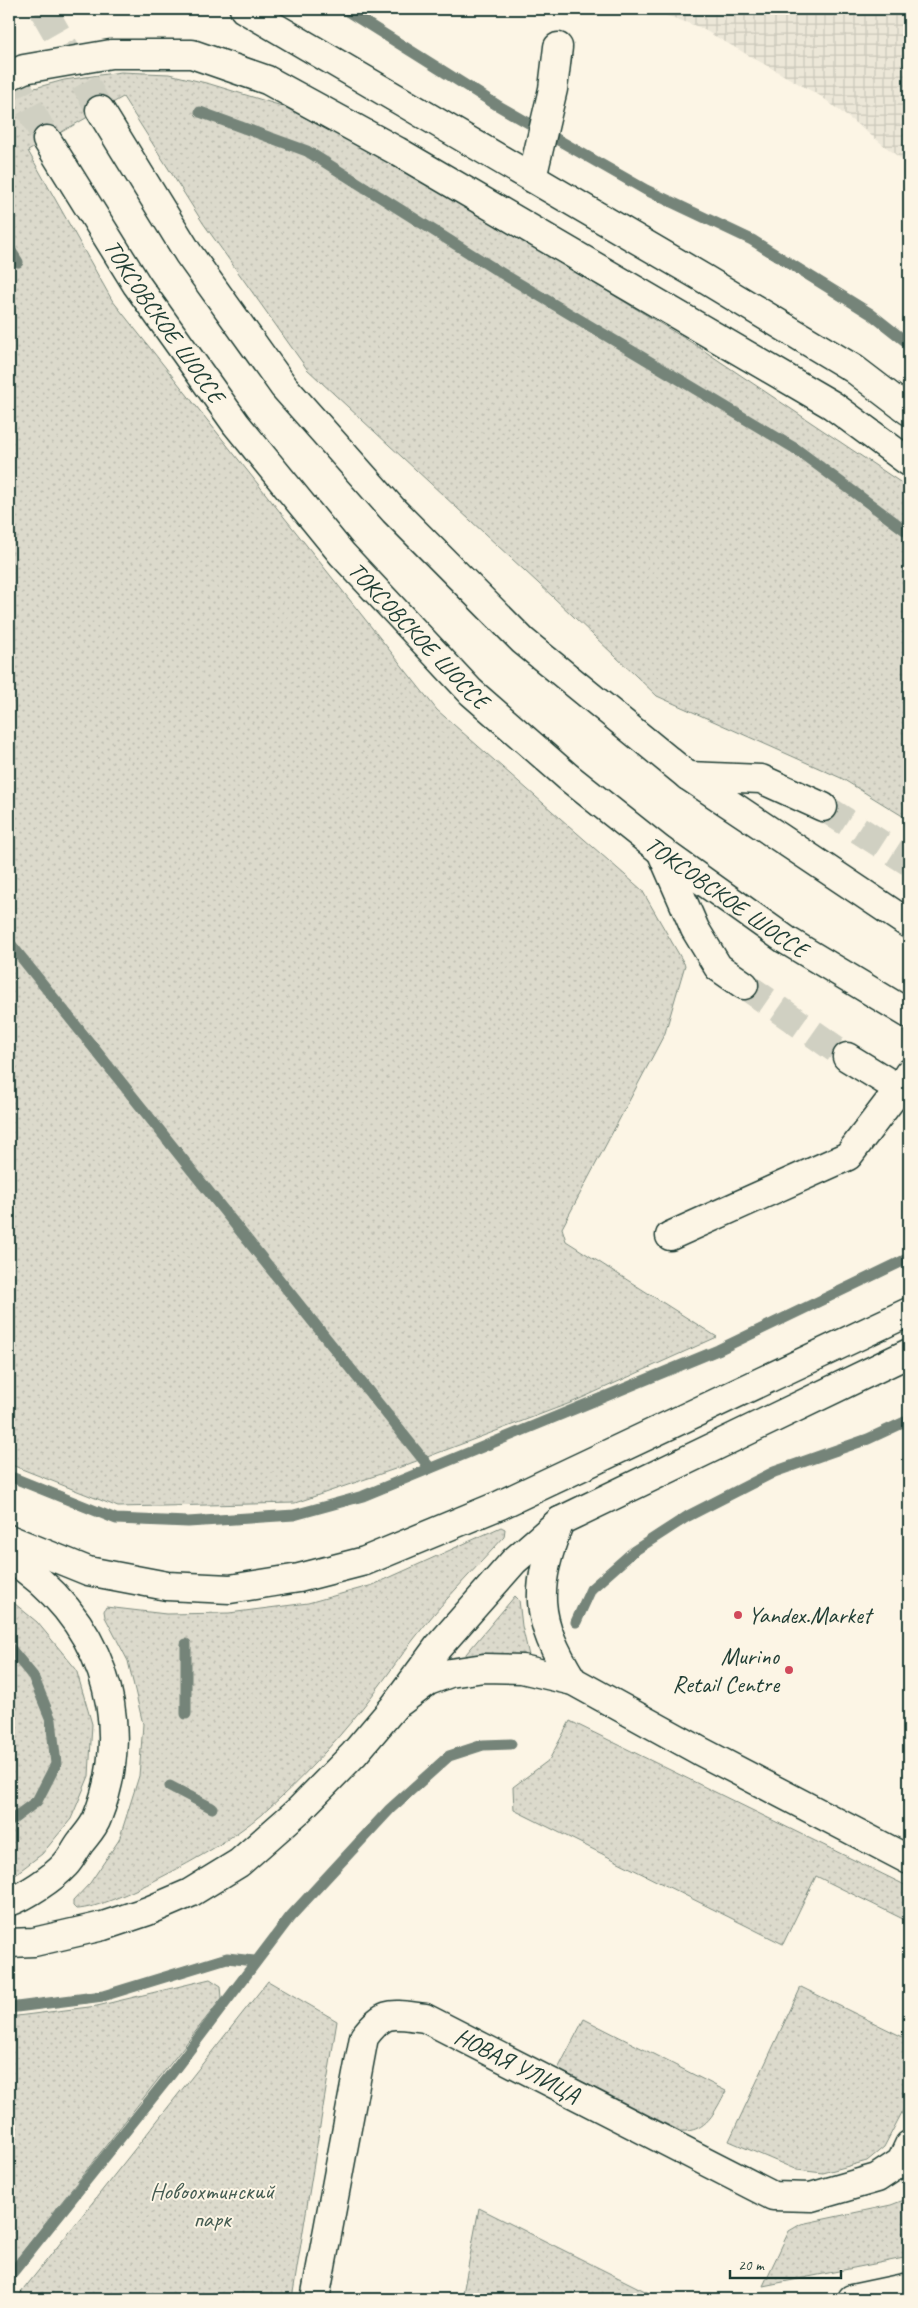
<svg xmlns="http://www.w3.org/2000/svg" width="918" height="2308" font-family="Caveat,sans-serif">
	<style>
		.industrial { fill: url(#industrial-grid) }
		.grass { fill: url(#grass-dots); stroke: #7e8c80 }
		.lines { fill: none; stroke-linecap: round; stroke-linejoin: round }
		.stream { stroke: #758479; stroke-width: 11 }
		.minor-tunnel { stroke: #d0d0c2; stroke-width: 28; stroke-dasharray: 28 14; stroke-linecap: butt }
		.major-tunnel { stroke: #d0d0c2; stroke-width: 28; stroke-dasharray: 28 14; stroke-linecap: butt }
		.minor-casing { stroke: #1f3d34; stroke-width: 31 }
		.major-casing { stroke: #1f3d34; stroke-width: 31 }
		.minor { stroke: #fcf5e5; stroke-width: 28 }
		.major { stroke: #fcf5e5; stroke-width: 28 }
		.poi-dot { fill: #d1495b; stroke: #fcf5e5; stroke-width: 2 }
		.labels { text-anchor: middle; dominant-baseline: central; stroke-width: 4; stroke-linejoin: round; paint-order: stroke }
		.street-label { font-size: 24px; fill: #1f3d34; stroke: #fcf5e5 }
		.poi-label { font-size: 24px; fill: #1f3d34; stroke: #fcf5e5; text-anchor: start }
		.park-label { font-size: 24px; fill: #455c52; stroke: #fcf5e5 }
	</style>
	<defs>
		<pattern id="industrial-grid" width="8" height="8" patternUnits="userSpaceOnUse" patternTransform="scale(1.25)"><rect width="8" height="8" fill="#ece7d8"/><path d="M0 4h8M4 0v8" fill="none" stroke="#cac7ba"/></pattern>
		<pattern id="grass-dots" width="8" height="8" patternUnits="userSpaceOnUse" patternTransform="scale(1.25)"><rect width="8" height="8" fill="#dcdacc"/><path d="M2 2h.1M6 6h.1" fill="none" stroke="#bcbcb0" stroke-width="1.8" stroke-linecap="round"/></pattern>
	</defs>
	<rect width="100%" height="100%" fill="#fcf5e5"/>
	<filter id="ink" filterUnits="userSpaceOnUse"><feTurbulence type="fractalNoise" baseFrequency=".02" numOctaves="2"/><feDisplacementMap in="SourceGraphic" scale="10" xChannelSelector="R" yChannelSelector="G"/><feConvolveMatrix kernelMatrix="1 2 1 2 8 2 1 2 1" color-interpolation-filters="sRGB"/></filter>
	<g filter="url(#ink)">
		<path class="industrial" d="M 649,9 L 909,9 L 909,165 L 822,97 L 699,27 Z"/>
		<g class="grass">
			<path d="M 121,72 L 169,74 L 210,84 L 282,106 L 351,141 L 452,197 L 694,344 L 909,488 L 909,820 L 841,778 L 657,696 L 552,596 L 307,369 L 203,223 L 123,97 L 28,151 L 112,300 L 437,710 L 642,890 L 685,965 L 665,1033 L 562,1228 L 566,1241 L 717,1337 L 573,1402 L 398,1468 L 295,1503 L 118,1507 L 9,1464 L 9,95 L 64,80 Z"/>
			<path d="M 501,1527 L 505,1529 L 504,1537 C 476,1568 446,1598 421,1630 C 403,1652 388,1675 371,1697 C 344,1732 313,1767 280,1798 C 244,1833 199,1858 154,1881 C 136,1890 96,1909 76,1909 L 73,1906 L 73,1901 L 90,1883 L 119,1840 L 139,1776 L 143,1724 L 128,1661 L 105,1617 L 104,1611 L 106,1607 L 166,1614 L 229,1613 L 308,1603 L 373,1585 Z"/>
			<path d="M 515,1596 L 519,1600 L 522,1626 L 530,1660 L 466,1659 L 466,1654 Z"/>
			<path d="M 9,1599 L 37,1622 L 76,1669 L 92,1724 L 89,1776 L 71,1819 L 42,1854 L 9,1879 Z"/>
			<path d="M 570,1721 L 909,1887 L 909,1922 L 816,1876 L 783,1944 L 514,1810 L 513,1787 L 549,1760 Z"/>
			<path d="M 210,1979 L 221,1986 L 222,1998 L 9,2269 L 9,2017 L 97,2006 Z"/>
			<path d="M 268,1981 L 337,2021 L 292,2299 L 16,2299 Z"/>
			<path d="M 801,1987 L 909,2040 L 909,2099 L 884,2147 L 867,2161 L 823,2173 L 797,2170 L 729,2141 Z"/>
			<path d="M 584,2019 L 726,2091 C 715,2111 707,2133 680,2131 L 558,2069 Z"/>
			<path d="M 909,2194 L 909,2257 L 763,2286 L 789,2231 L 801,2224 L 891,2205 L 904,2200 Z"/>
			<path d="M 479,2208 L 661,2299 L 462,2299 Z"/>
		</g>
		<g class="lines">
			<g class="stream">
				<path d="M 344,9 L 497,105 L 646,190 L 752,240 L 871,314 L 909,344"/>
				<path d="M 200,112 L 307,151 L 498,271 L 796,449 L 909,533"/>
				<path d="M 9,248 L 18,262"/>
				<path d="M 9,942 L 430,1468"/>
				<path d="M 9,1476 L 116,1519 L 188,1522 L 294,1515 L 363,1496 L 718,1350 L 909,1258"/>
				<path d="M 576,1622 L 591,1589 L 634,1551 L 688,1516 L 774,1472 L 868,1439 L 909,1420"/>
				<path d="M 186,1644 L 186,1714"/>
				<path d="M 9,1647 L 33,1676 L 51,1720 L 56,1764 L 37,1801 L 9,1822"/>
				<path d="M 170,1786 L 212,1808"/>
				<path d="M 9,2008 L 103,1996 L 227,1958 L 254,1961"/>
				<path d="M 9,2277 L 172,2073 L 290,1917 L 390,1809 L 449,1756 L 483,1745 L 511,1744"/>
			</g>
			<g class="minor-tunnel">
				<path d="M 823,807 L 909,862"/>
				<path d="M 744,985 L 847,1057"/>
			</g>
			<g class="major-tunnel">
				<path d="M 43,9 L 100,110"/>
				<path d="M 9,71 L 47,140"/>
			</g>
			<g class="minor-casing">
				<g id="minor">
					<path d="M 532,178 L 553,89 L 558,47"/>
					<path d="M 688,776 L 761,779 L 823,807"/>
					<path d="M 661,851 L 695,929 L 718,967 L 744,985"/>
					<path d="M 847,1057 L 899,1089"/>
					<path d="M 670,1236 L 848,1156 L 899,1089 L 909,1073"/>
					<path d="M 560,1521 C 534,1589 534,1618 573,1681"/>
					<path d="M 400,1702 L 428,1681 L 450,1673 L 484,1668 L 522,1669 L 573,1681 L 700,1751 L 909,1860"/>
					<path id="s1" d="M 315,2299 L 364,2037 C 385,2009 392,2014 425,2018 L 773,2196 L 811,2197 L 877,2178 L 901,2162 L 909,2145"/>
					<path d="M 852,2299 L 909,2287"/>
				</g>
			</g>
			<g class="major-casing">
				<g id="major">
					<path d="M 244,9 L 703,278 L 854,369 L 909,411"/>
					<path d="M 9,76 L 24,69 L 111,54 L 192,54 L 267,80 L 397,151 L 832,405 L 909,462"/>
					<path d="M 100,110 L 188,253 L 284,387 L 394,511 L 523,641 L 688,776 L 909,924"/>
					<path id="s2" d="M 47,140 L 137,285 L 236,424 L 342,554 L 471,692 L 568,777 L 661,851 L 786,940 L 909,1014"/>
					<path d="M 9,1539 L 88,1571 L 167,1586 L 230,1589 L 299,1578 L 365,1561 L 500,1505 L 909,1312"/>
					<path d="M 9,1558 C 99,1615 137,1717 97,1818 C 94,1827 86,1835 80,1843 C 75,1850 71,1859 65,1865 C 53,1878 26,1896 9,1902"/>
					<path d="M 9,1943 L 34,1942 L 103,1926 L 148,1911 L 190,1893 L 239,1863 L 299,1810 L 354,1754 L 393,1708 L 438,1647 L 514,1561 L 560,1521 L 909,1353"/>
				</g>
			</g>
			<use href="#minor" class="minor"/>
			<use href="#major" class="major"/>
		</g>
	</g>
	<g class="poi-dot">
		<circle cx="738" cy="1615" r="5"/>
		<circle cx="789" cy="1670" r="5"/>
	</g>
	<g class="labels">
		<g class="street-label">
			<text stroke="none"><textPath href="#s2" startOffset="216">ТОКСОВСКОЕ ШОССЕ</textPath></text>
			<text stroke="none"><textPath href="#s2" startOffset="621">ТОКСОВСКОЕ ШОССЕ</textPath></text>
			<text stroke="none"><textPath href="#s2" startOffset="1026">ТОКСОВСКОЕ ШОССЕ</textPath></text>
			<text stroke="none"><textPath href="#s1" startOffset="440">НОВАЯ УЛИЦА</textPath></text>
		</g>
		<g class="poi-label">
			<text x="748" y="1615">Yandex.Market</text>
			<text x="779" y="1656" text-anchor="end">Murino<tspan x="779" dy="28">Retail Centre</tspan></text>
		</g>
		<g class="park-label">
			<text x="212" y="2191">Новоохтинский<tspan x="212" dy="28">парк</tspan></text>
		</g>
	</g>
	<rect width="918" height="2308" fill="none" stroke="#fcf5e5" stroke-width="30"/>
	<rect x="15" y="15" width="888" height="2278" fill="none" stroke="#1f3d34" stroke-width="2" filter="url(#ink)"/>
	<path d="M730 2270v8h111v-8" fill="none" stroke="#1f3d34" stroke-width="2.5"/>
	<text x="738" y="2270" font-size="15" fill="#1f3d34" stroke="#fcf5e5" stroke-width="4" paint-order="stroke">20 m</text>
</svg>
